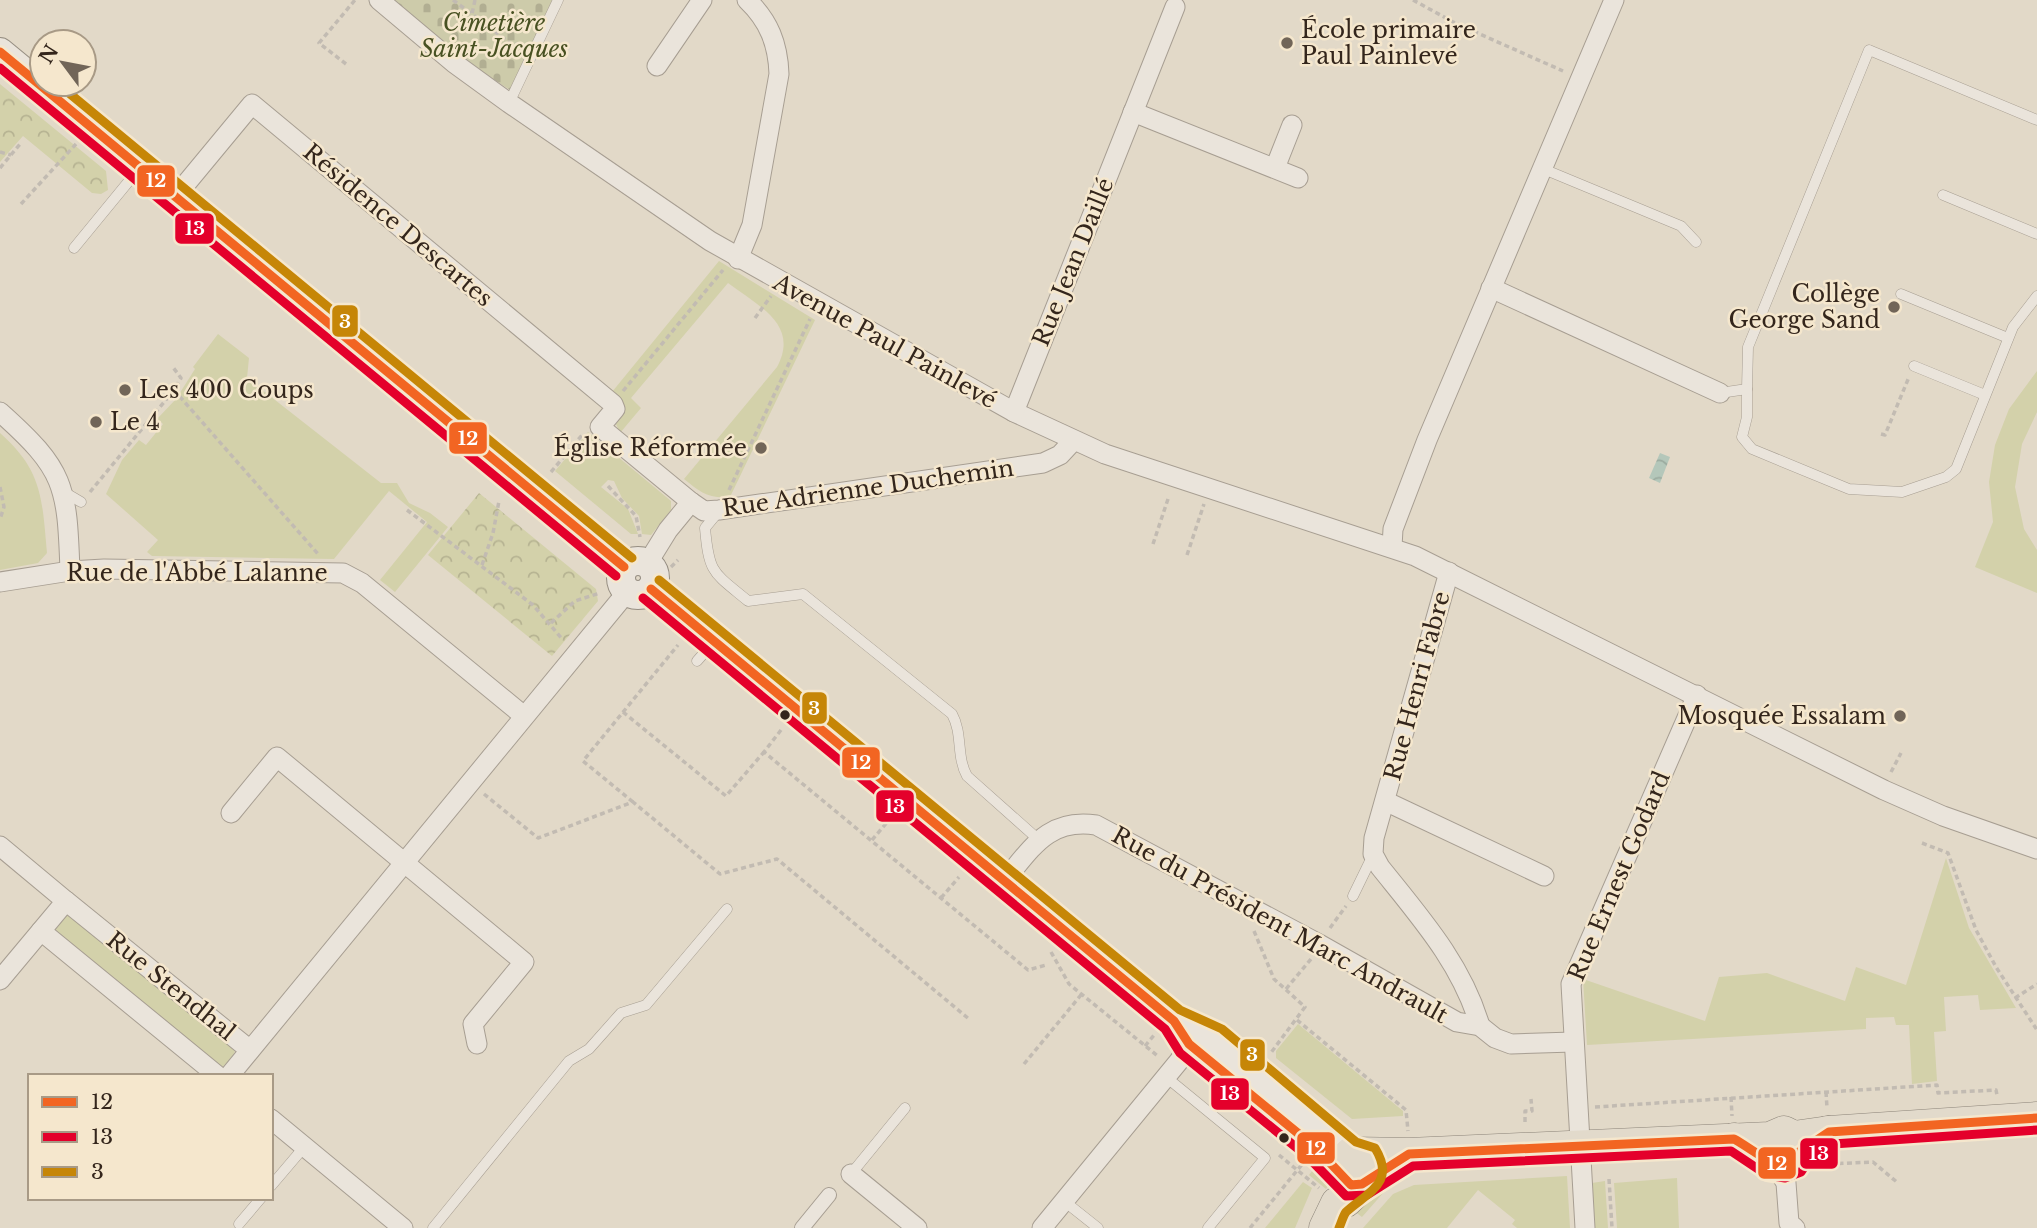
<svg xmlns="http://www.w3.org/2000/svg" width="2037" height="1228" font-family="'Libre Baskerville',serif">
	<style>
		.grass { fill: #d3d1aa }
		.forest { fill: url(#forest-crowns) }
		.cemetery { fill: url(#cemetery-stones) }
		.water { fill: url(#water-waves) }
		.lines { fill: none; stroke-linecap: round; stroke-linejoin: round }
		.service-casing { stroke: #a79e92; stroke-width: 11 }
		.pedestrian-casing { stroke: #a79e92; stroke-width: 16 }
		.minor-casing { stroke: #a79e92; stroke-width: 21 }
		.secondary-casing { stroke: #968e82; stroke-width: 30 }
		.primary-casing { stroke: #8c8479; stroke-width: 33 }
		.path { stroke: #c2bbb2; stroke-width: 3.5; stroke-dasharray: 5 3.5; stroke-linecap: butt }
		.service { stroke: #eae4db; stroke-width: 10 }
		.pedestrian { stroke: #eae4db; stroke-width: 14 }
		.minor { stroke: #eae4db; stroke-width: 19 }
		.secondary { stroke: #eae4db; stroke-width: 28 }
		.primary { stroke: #e2dacb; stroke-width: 32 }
		.bus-1-casing { stroke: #f5e7cd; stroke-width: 14 }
		.bus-2-casing { stroke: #f5e7cd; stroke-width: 14 }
		.bus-3-casing { stroke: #f5e7cd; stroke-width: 14 }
		.bus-1 { stroke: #f26522; stroke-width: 9 }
		.bus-2 { stroke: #e4002b; stroke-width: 9 }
		.bus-3 { stroke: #c68607; stroke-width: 9 }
		.poi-dot { fill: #716558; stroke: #f5e7cd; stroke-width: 2.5 }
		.bus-dot { fill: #34261c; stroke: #f5e7cd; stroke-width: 2.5 }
		.labels { text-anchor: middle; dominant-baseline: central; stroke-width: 5; stroke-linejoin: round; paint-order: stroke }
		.park-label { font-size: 23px; font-style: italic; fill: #485122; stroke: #f5e7cd }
		.poi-label { font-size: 23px; fill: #34261c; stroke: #f5e7cd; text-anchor: start }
		.street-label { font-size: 23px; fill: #34261c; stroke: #f5e7cd }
		.line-badge { stroke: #f5e7cd; stroke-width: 2.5 }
		.badge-label { font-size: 19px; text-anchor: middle; font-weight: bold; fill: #fff }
	</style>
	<defs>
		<pattern id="forest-crowns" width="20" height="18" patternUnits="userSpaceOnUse" patternTransform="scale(1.75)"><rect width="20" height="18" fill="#d3d1aa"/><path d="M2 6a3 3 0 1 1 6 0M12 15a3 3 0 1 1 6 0" fill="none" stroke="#b6b392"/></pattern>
		<pattern id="cemetery-stones" width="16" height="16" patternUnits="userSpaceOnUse" patternTransform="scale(1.75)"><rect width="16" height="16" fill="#cdcbaa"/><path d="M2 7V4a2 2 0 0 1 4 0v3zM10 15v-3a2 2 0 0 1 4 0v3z" fill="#b1ae92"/></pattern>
		<pattern id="water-waves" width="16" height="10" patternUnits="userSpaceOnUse" patternTransform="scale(1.75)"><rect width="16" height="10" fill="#b4c7ba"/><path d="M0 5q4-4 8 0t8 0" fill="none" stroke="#9bab9f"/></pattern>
	</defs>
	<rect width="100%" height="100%" fill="#e2d9c8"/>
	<g class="grass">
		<path d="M 719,261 L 815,320 L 730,497 C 708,499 700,492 684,479 L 777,367 C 800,324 758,306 728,283 L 631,398 L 641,408 L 620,433 L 616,424 L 624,406 L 612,392 Z"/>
		<path d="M 218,334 L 249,358 L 247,378 L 381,483 L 397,483 L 409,503 L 430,513 L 448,527 L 395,592 L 380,580 L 427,522 L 389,491 L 334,559 L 152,556 L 147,552 L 158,540 L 106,494 L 122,460 L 139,440 L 146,445 L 163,424 L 157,419 L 176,399 L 195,369 L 193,367 Z"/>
		<path d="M 2037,371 L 2037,412 L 2022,444 L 2015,487 L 2024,529 L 2037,550 L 2037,593 L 1975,567 L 1993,522 L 1989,482 L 1995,445 L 2009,409 Z"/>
		<path d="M 588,432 L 671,501 L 671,510 L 651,535 L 642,534 L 639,516 L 622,498 L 614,481 L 608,480 L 601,487 L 628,509 L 638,534 L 631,534 L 555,471 Z"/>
		<path d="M 0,433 C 43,471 42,499 47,553 L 38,563 L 0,570 Z"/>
		<path d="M 1946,858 L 1969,928 L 2016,1008 L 1980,1010 L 1978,995 L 1944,997 L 1946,1031 L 1934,1032 L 1937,1081 L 1912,1084 L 1909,1025 L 1896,1025 L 1894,1017 L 1866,1018 L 1866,1029 L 1587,1045 L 1583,979 L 1705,1021 L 1719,977 L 1767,973 L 1845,1001 L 1856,967 L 1906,985 Z"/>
		<path d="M 68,914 L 235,1049 L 234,1056 L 221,1068 L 55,933 L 54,929 Z"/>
		<path d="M 1298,1024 L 1403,1111 L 1403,1116 L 1352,1119 L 1276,1058 L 1276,1051 Z"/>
		<path d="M 1320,1161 L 1329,1184 L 1326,1189 L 1309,1175 Z"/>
		<path d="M 1405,1169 L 1407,1178 L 1391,1184 L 1362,1217 L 1354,1211 L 1376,1186 Z"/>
		<path d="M 1567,1176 L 1570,1228 L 1517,1228 L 1512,1224 L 1515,1220 L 1478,1190 L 1447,1228 L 1363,1228 L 1393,1194 L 1414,1185 Z"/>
		<path d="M 1677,1178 L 1679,1228 L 1617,1228 L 1614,1183 Z"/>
		<path d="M 1605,1181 L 1608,1228 L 1595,1228 L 1592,1183 Z"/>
		<path d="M 1303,1182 L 1312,1188 L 1295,1228 L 1265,1228 Z"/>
	</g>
	<g class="forest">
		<path d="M 0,84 L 106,171 L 108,190 L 101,194 L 92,193 L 23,136 L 0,162 Z"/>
		<path d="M 479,493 L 596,589 L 598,601 L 552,656 L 428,555 Z"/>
	</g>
	<path class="cemetery" d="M 393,0 L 553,0 L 510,90 L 467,62 Z"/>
	<path class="water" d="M 1660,453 L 1670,457 L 1660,483 L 1649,478 Z"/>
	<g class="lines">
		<g class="service-casing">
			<g id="service">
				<path d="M 509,103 L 558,0"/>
				<path d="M 1541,168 L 1681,226 L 1696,242"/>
				<path d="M 1943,195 L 2037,234"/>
				<path d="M 74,248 L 138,170"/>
				<path d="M 1901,294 L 2008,338"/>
				<path d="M 1914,366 L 1985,395"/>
				<path d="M 1747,389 L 1747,417 L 1742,437 L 1752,449 L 1849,489 L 1902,492 L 1946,477 L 1956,469 L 2013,327 L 2037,296"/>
				<path d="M 1720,393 L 1747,389 L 1748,347 L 1869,50 L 2037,120"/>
				<path d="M 64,492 L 81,502"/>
				<path d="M 719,511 L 705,528 C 709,574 713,572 748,601 L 803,594 L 952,714 C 963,734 956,756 967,776 L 1039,840"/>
				<path d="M 697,661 L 712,644"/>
				<path d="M 1353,896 L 1373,855"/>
				<path d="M 1166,1077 L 1265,1158 L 1208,1228"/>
				<path d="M 851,1174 L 905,1108"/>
				<path d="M 271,1186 L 305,1146"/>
				<path d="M 1064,1201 L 1098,1228"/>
				<path d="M 239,1224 L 261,1198"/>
				<path d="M 433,1228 L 569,1061 L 589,1049 L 621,1013 L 646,1005 L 727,909"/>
			</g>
		</g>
		<g class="pedestrian-casing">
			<path id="pedestrian" d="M 802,1228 L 829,1195"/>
		</g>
		<g class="minor-casing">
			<g id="minor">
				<path d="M 379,0 L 454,63 L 509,103 L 710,241 L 1014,412 L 1105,454 L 1415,556 L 1884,790 L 1943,816 L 2037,849"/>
				<path d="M 657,66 L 702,0"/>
				<path d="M 1133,112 L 1298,178"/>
				<path d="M 1275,168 L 1292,125"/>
				<path d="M 175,197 L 252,104 L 613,404 L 615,409 L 600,427 L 691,502"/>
				<path d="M 738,259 L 752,225 L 779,74 C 778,44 769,21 747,0"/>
				<path d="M 1491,288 L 1720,393"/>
				<path d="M 0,412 C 65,470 67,485 70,571"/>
				<path d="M 1014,412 L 1175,7"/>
				<path d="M 1392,547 L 1393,529 L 1427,440 L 1614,0"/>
				<path d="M 647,564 L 668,530 L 691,502 L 704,511 L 719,510 L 1043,463 L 1060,455 L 1073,441"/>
				<path d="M 1449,572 L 1374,838 L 1373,854 L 1380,867 C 1420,917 1462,964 1480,1026"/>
				<path d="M 0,582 L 70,571 L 104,569 L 343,573 L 362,583 L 524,716"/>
				<path d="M 1385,801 L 1544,876"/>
				<path d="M 231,813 L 277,757 L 524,962 L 473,1024 L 477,1044"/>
				<path d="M 0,846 L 66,901 L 0,980"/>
				<path d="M 1004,881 C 1032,848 1048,818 1096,825 L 1319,944 L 1457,1022 L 1480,1026 L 1495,1038 L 1511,1044 L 1573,1042"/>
				<path d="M 66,901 L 250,1050"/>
				<path d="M 41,931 L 218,1076"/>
				<path d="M 229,1076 L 627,592"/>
				<path d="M 271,1119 L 403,1228"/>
				<path d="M 1775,1165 L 1786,1183 L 1789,1223 L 1795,1228"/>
				<path d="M 851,1174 L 917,1228"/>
				<path d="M 1042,1228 L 1179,1061 L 1195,1036"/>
				<path d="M 1585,1228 L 1571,984 L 1697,695"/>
			</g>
		</g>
		<g class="secondary-casing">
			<g id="secondary">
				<path d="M 0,52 L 624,567"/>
				<circle cx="638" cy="578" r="17"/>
				<path d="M 651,589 L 1174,1021 L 1215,1039 L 1351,1153"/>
				<path d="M 1179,1029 L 1189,1044 L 1263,1105"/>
			</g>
		</g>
		<g class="primary-casing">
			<g id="primary">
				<path d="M 1734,1139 C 1747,1146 1779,1171 1791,1164 C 1797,1160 1797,1155 1801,1151 C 1807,1144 1820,1138 1828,1132"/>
				<path d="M 1362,1184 L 1351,1185 L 1340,1174 L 1340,1164 L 1351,1153 L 1409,1154 L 1770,1138 L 1784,1132 L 1794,1137 L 1829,1132 L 2037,1118"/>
				<path d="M 1325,1228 L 1337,1203 L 1346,1201 L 1371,1176"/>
			</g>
		</g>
		<g class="path">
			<path d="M 453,0 L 472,14"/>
			<path d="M 475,0 L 472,14 L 511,44 L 523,44"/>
			<path d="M 1413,0 L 1455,23 L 1563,71"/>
			<path d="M 346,64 L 319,43 L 355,0"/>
			<path d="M 0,152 L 11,155"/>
			<path d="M 0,168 L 21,143"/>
			<path d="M 21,204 L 76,144"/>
			<path d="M 755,318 L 771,296"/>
			<path d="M 174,390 L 318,554"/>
			<path d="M 623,391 L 723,270"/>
			<path d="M 1881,434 L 1885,435 L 1909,377"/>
			<path d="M 551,472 L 583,434"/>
			<path d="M 608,486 L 636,516 L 640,537"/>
			<path d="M 0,487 L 4,507 L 0,519"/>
			<path d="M 729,490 L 810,319"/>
			<path d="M 90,492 L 174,390 L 181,378 L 172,366"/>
			<path d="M 407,510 L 533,605 L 563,640"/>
			<path d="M 1153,544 L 1169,496"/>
			<path d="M 1187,555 L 1204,504"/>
			<path d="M 482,565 L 493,533 L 499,501"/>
			<path d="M 671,567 L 678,560"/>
			<path d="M 551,623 L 575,601 L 600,593"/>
			<path d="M 623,712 L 726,796 L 764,752"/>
			<path d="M 781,730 L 764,752 L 1028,970 L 1046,965"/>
			<path d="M 1891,772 L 1901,753"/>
			<path d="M 484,794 L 538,838 L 633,802 L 720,874 L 777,859 L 969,1019"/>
			<path d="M 633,802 L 583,761 L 678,645"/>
			<path d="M 872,840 L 889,820"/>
			<path d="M 1922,843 L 1948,853 L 1976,930 L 1996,967 L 2037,1030"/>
			<path d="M 941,898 L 959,877"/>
			<path d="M 1330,928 L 1346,906"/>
			<path d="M 1254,931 L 1274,979 L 1305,1007 L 1270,1054"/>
			<path d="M 1051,952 L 1069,984 L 1159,1057"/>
			<path d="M 1286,989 L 1311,959"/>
			<path d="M 2015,998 L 2037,984"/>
			<path d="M 1297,1020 L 1406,1110 L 1408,1131"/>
			<path d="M 1145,1046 L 1155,1034"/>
			<path d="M 1024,1064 L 1081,995"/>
			<path d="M 1826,1092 L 1827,1108"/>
			<path d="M 1731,1097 L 1732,1116"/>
			<path d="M 1595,1107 L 1937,1085 L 1938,1093 L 1996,1090 L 1997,1095"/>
			<path d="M 1525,1122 L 1525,1111 L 1532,1111 L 1531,1099"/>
			<path d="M 1279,1155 L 1319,1188"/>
			<path d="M 1830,1164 L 1873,1162 L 1898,1183"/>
			<path d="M 1609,1179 L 1612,1228"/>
			<path d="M 1250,1228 L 1313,1151"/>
		</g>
		<use href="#service" class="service"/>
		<use href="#pedestrian" class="pedestrian"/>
		<use href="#minor" class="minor"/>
		<use href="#secondary" class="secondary"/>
		<use href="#primary" class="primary"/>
		<g class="bus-1-casing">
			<g id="bus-1">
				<path d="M 0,52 L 624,567"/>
				<path d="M 651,589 L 1174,1021 L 1189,1044 L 1316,1148 L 1351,1185 L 1362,1184 L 1409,1154 L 1734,1139 C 1753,1149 1773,1170 1794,1162 L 1799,1152 L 1829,1132 L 2037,1118"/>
			</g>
		</g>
		<g class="bus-2-casing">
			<g id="bus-2">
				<path d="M 0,68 L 616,576"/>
				<path d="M 643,598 L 1165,1029 L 1180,1053 L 1308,1157 L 1346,1196 L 1367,1195 L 1413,1166 L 1731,1151 L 1767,1175 L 1785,1178 L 1801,1172 L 1809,1160 L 1833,1144 L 2037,1130"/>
			</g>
		</g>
		<g class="bus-3-casing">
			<g id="bus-3">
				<path d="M 58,84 L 632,558"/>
				<path d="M 659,580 L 1180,1010 L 1222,1029 L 1356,1142 L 1375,1148 C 1397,1184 1366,1193 1346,1212 C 1343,1216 1341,1224 1339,1228"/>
			</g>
		</g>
		<use href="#bus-1" class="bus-1"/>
		<use href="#bus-2" class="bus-2"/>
		<use href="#bus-3" class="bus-3"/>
	</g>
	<g class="poi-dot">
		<circle cx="1287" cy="43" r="7"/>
		<circle cx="1894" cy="307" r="7"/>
		<circle cx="125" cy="390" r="7"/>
		<circle cx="96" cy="422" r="7"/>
		<circle cx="761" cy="448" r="7"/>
		<circle cx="1900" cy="716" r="7"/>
	</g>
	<g class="bus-dot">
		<circle cx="785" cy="715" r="6"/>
		<circle cx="1284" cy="1138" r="6"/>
	</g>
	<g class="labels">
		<g class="park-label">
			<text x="494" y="23">Cimetière<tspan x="494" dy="26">Saint-Jacques</tspan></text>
		</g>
		<g class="poi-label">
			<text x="1301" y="30">École primaire<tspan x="1301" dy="26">Paul Painlevé</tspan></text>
			<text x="1880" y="294" text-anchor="end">Collège<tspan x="1880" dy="26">George Sand</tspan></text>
			<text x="139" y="390">Les 400 Coups</text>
			<text x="110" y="422">Le 4</text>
			<text x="747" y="448" text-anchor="end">Église Réformée</text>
			<text x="1886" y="716" text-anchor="end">Mosquée Essalam</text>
		</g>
		<g class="street-label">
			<text transform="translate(398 225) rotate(40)">Résidence Descartes</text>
			<text transform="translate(1073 262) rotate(-68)">Rue Jean Daillé</text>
			<text transform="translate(885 341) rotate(29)">Avenue Paul Painlevé</text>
			<text transform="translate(868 488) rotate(-8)">Rue Adrienne Duchemin</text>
			<text x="197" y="573">Rue de l'Abbé Lalanne</text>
			<text transform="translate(1417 686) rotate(-75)">Rue Henri Fabre</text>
			<text transform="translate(1619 876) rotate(-67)">Rue Ernest Godard</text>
			<text transform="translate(1280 925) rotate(29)">Rue du Président Marc Andrault</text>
			<text transform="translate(171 986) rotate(39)">Rue Stendhal</text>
		</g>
	</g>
	<g class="line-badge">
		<rect x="136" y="164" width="40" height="34" rx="7" fill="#f26522"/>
		<rect x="174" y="212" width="41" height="33" rx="7" fill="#e4002b"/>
		<rect x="331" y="304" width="28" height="34" rx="7" fill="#c68607"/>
		<rect x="448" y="421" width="40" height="34" rx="7" fill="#f26522"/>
		<rect x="801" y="691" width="27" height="34" rx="7" fill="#c68607"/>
		<rect x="841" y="746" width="40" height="33" rx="7" fill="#f26522"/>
		<rect x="875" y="789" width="40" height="34" rx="7" fill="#e4002b"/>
		<rect x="1239" y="1038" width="27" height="34" rx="7" fill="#c68607"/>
		<rect x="1210" y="1077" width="40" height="34" rx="7" fill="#e4002b"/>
		<rect x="1296" y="1131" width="40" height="34" rx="7" fill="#f26522"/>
		<rect x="1799" y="1137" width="40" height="33" rx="7" fill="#e4002b"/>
		<rect x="1757" y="1146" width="40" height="34" rx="7" fill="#f26522"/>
	</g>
	<g class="badge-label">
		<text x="156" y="187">12</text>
		<text x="195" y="235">13</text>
		<text x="345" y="328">3</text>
		<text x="468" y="445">12</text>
		<text x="814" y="715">3</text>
		<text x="861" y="769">12</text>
		<text x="895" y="813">13</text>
		<text x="1252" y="1061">3</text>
		<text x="1230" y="1100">13</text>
		<text x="1316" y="1155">12</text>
		<text x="1819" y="1160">13</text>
		<text x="1777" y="1170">12</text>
	</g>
	<rect x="28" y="1074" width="245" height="126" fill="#f5e7cd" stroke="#a89a86" stroke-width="2"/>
	<rect x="42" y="1097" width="35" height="10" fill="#f26522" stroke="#a89a86" stroke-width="2"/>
	<text x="91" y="1109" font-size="21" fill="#34261c">12</text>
	<rect x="42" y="1132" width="35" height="10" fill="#e4002b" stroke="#a89a86" stroke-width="2"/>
	<text x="91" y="1144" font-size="21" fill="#34261c">13</text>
	<rect x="42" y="1167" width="35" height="10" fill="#c68607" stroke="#a89a86" stroke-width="2"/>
	<text x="91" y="1179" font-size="21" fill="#34261c">3</text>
	<g transform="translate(63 63) rotate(302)"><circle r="33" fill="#f5e7cd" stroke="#a89a86" stroke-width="2"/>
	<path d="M0-5L12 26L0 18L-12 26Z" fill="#716558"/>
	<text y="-10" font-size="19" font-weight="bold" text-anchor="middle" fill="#34261c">N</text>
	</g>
</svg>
